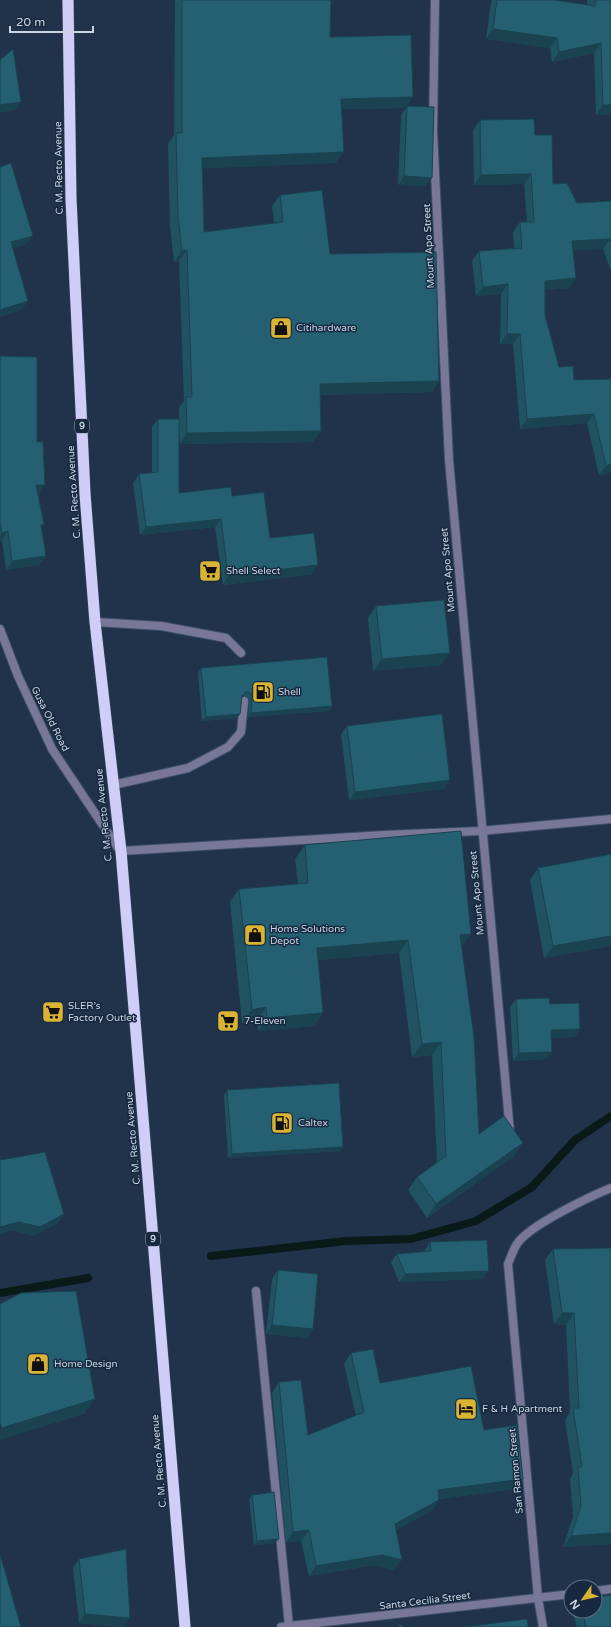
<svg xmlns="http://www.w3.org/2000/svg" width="611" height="1627" font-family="'Varela Round',sans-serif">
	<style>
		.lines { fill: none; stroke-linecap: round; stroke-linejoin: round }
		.stream { stroke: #091a18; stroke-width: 8 }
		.service-casing { stroke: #3e5067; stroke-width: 10 }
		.minor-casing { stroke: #3e5067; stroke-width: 10 }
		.tertiary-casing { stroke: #3e5067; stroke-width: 10 }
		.trunk-casing { stroke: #3e5067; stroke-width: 12 }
		.service { stroke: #797798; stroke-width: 8 }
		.minor { stroke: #797798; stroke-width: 8 }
		.tertiary { stroke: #797798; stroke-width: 8 }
		.trunk { stroke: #d0cef9; stroke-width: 11 }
		.wall { fill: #205262 }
		.shaded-wall { fill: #1a4250 }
		.building { fill: #255f72; stroke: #1a4250 }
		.labels { text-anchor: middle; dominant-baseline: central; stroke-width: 3; stroke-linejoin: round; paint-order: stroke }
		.shield { fill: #172940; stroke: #94a1b3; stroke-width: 1 }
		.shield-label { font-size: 9px; font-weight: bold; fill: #c9d5e4 }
		.street-label { font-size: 10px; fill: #c9d5e4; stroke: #172940 }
		.poi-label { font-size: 10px; fill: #c9d5e4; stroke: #172940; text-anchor: start }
	</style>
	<rect width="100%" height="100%" fill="#20334b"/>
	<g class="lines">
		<g class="stream">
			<path d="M 211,1256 L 346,1241 L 411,1239 L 476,1221 L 532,1187 L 575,1140 L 611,1116"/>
			<path d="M 0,1293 L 88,1278"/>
		</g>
		<g class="service-casing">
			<g id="service">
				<path d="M 95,622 L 161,626 L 226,638 L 241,653"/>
				<path d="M 113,785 L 188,768 L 228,747 L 241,732 L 244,701"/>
				<path d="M 481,831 L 611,819"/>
			</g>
		</g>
		<g class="minor-casing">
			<g id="minor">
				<path d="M 435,0 L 433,131 L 449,460 L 510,1132"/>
				<path d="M 121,851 L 384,835 L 481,831"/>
				<path d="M 256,1291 L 289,1626"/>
				<path d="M 595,1591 L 611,1589"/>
				<path d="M 281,1627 L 571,1594"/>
				<path d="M 543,1627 L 538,1598 L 508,1264 C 511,1257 513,1250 517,1244 C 528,1226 591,1196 611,1188"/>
			</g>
		</g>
		<g class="tertiary-casing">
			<path id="tertiary" d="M 0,629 L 18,676 L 52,749 L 120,851"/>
		</g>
		<g class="trunk-casing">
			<path id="trunk" d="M 68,0 L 71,199 L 85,494 L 95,622 L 121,851 L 185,1627"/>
		</g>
		<use href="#service" class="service"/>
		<use href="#minor" class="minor"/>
		<use href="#tertiary" class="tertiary"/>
		<use href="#trunk" class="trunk"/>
	</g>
	<g class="wall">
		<path d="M 175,0 L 331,0 L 330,37 L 405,108 L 342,109 L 336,163 L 202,168 L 204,232 L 274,223 L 272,206 L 280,195 L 439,381 L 432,392 L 320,395 L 313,442 L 180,444 L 179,432 L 179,493 L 232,496 L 270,538 L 312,574 L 223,585 L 215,527 L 140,535 L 133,483 L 139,474 L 152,473 L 152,427 L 158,419 L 179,419 L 179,408 L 184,401 L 179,261 L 174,262 L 170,226 L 168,144 L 174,135 Z"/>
		<path d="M 492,0 L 555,0 L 587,5 L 587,0 L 611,0 L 611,115 L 596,115 L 594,53 L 552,62 L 550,48 L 486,39 L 491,2 Z"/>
		<path d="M 407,106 L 426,186 L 398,185 L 401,115 Z"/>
		<path d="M 480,120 L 535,135 L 553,184 L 577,203 L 611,201 L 611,271 L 603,249 L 573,250 L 569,288 L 545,290 L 545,315 L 559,367 L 574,380 L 611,379 L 611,473 L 599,475 L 587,423 L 520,429 L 513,344 L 500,344 L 501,294 L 476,296 L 472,261 L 479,251 L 514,248 L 513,232 L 520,222 L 527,222 L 524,184 L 474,185 L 473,130 Z"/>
		<path d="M 0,356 L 37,442 L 39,493 L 38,493 L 44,524 L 41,528 L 46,556 L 39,565 L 6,570 L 2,540 L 0,541 Z"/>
		<path d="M 376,606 L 441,665 L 373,671 L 368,618 Z"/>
		<path d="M 201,668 L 332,706 L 329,711 L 248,717 L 249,699 L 244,696 L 242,698 L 240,714 L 237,718 L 202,721 L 198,673 Z"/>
		<path d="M 347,726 L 450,780 L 444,789 L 349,800 L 341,734 Z"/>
		<path d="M 305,845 L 462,947 L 479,1134 L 514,1156 L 427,1218 L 408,1190 L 417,1177 L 437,1163 L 432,1055 L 412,1057 L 399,953 L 318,960 L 323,1013 L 314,1026 L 258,1031 L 257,1020 L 242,1023 L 230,902 L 239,889 L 298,884 L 295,859 Z"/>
		<path d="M 538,868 L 611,946 L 544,958 L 530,880 Z"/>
		<path d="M 516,999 L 550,1004 L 575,1037 L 551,1038 L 546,1059 L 513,1061 L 510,1007 Z"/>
		<path d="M 227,1090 L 343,1147 L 340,1151 L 228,1158 L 224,1095 Z"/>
		<path d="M 430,1242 L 483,1279 L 399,1282 L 391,1262 L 397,1254 L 425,1252 L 425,1250 Z"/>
		<path d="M 611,1248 L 611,1544 L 563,1547 L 573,1517 L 570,1479 L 573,1473 L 565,1420 L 570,1412 L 566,1325 L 554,1324 L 545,1260 L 553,1249 Z"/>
		<path d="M 278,1270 L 307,1338 L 266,1334 L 272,1279 Z"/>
		<path d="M 351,1353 L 380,1383 L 484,1430 L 523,1479 L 516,1489 L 439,1499 L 439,1500 L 432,1510 L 396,1530 L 394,1570 L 375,1565 L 309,1576 L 301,1541 L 286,1542 L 272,1393 L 279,1382 L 308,1435 L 356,1416 L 344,1364 Z"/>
		<path d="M 252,1495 L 275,1543 L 254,1545 L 249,1499 Z"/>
		<path d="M 79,1559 L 124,1627 L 79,1623 L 73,1568 Z"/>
		<path d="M 572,1611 L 595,1611 L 611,1627 L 577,1627 Z"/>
	</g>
	<g class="shaded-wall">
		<path d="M 493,29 L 557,38 L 550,48 L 486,39 Z"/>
		<path d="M 601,43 L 594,53 L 552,62 L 559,52 Z"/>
		<path d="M 413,97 L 405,108 L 334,109 L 341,99 Z"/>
		<path d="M 21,102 L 15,110 L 0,113 L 0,105 Z"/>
		<path d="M 603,105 L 611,105 L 611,115 L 596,115 Z"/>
		<path d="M 344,152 L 336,163 L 195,169 L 202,158 Z"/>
		<path d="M 531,174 L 524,184 L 474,185 L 481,175 Z"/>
		<path d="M 404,176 L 432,178 L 426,186 L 398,185 Z"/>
		<path d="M 33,236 L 27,244 L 5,251 L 11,242 Z"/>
		<path d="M 610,239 L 603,249 L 565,251 L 572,241 Z"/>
		<path d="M 187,250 L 179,261 L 174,262 L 182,251 Z"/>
		<path d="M 576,278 L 569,288 L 538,291 L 545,281 Z"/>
		<path d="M 508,284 L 501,294 L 476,296 L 483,287 Z"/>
		<path d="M 28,301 L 22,310 L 0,317 L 0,310 Z"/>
		<path d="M 507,334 L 520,334 L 513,344 L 500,344 Z"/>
		<path d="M 439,381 L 432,392 L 313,395 L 320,384 Z"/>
		<path d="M 594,414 L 587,423 L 520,429 L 527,419 Z"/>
		<path d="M 321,431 L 313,442 L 180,444 L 187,433 Z"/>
		<path d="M 611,464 L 611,473 L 599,475 L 606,466 Z"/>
		<path d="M 36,485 L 45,485 L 39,493 L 30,494 Z"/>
		<path d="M 221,519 L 215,527 L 140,535 L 146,527 Z"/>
		<path d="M 8,531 L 2,540 L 0,541 L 0,536 L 2,533 Z"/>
		<path d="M 46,556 L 39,565 L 6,570 L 12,561 Z"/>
		<path d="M 318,565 L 312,574 L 223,585 L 228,576 Z"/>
		<path d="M 450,653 L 441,665 L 373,671 L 382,659 Z"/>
		<path d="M 247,691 L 244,696 L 239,700 L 242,696 Z"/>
		<path d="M 332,706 L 329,711 L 248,717 L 251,713 Z"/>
		<path d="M 240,714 L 237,718 L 202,721 L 206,717 Z"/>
		<path d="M 450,780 L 444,789 L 349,800 L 355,792 Z"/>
		<path d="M 471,934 L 462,947 L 460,935 Z"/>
		<path d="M 611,936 L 611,946 L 544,958 L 553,946 Z"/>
		<path d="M 408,940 L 399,953 L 307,961 L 317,948 Z"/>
		<path d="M 266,1007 L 257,1020 L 242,1023 L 252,1010 Z"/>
		<path d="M 323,1013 L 314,1026 L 258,1031 L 267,1018 Z"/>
		<path d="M 580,1029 L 575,1037 L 545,1038 L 551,1030 Z"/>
		<path d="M 441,1042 L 432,1055 L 412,1057 L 422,1044 Z"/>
		<path d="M 552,1052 L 546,1059 L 513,1061 L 519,1053 Z"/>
		<path d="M 523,1143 L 514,1156 L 427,1218 L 436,1204 Z"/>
		<path d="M 343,1147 L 340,1151 L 228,1158 L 232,1154 Z"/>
		<path d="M 64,1214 L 58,1223 L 34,1236 L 12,1231 L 0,1234 L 0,1227 L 19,1222 Z"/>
		<path d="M 489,1271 L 483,1279 L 399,1282 L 405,1274 Z"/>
		<path d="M 562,1313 L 574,1313 L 566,1325 L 554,1324 Z"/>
		<path d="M 272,1325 L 313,1329 L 307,1338 L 266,1334 Z"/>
		<path d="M 95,1399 L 84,1414 L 0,1440 L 0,1430 L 2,1428 Z"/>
		<path d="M 523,1479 L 516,1489 L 430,1500 L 438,1490 Z"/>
		<path d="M 439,1500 L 432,1510 L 388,1535 L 395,1524 Z"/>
		<path d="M 309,1530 L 301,1541 L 286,1542 L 293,1532 Z"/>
		<path d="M 611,1533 L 611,1544 L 563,1547 L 571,1536 Z"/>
		<path d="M 279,1539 L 275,1543 L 254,1545 L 257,1541 Z"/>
		<path d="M 382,1555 L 402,1560 L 394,1570 L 375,1565 L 309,1576 L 316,1566 Z"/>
		<path d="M 85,1614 L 130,1618 L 124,1627 L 79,1623 Z"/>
	</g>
	<g class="building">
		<path d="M 182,0 L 331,0 L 330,37 L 411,35 L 413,97 L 341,99 L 344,152 L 202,158 L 204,232 L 283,222 L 280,195 L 322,190 L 330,254 L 436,252 L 439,381 L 320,384 L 321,431 L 187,433 L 186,397 L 192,397 L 187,250 L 182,251 L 178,216 L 176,133 L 182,133 Z"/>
		<path d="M 497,0 L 555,0 L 595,6 L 595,0 L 611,0 L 611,105 L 603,105 L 601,43 L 559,52 L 557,38 L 493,29 Z"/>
		<path d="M 13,49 L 21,102 L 0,105 L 0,60 Z"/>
		<path d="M 407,106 L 434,107 L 432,178 L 404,176 Z"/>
		<path d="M 534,119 L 535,135 L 552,135 L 553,184 L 567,183 L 577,203 L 611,201 L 611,241 L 610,239 L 572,241 L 576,278 L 545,281 L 545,315 L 559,367 L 573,366 L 574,380 L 611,379 L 611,464 L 606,466 L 594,414 L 527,419 L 520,334 L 507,334 L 508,284 L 483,287 L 479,251 L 522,248 L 520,222 L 534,222 L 531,174 L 481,175 L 480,120 Z"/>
		<path d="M 11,163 L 33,236 L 11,242 L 28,301 L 0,310 L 0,167 Z"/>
		<path d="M 0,356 L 37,357 L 37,442 L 43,442 L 45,485 L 36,485 L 44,524 L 41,525 L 46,556 L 12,561 L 8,531 L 2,533 L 0,523 Z"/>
		<path d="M 158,419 L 179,419 L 179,493 L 231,487 L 232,496 L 264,492 L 270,538 L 314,533 L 318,565 L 228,576 L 221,519 L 146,527 L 139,474 L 158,472 Z"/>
		<path d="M 444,600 L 450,653 L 382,659 L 376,606 Z"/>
		<path d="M 327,657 L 332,706 L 251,713 L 252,695 L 247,691 L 242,696 L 240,714 L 206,717 L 201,668 Z"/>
		<path d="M 442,714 L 450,780 L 355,792 L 347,726 Z"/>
		<path d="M 461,831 L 471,934 L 460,935 L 474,1037 L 479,1134 L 504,1116 L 523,1143 L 436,1204 L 417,1177 L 446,1156 L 441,1042 L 422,1044 L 408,940 L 317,948 L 323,1013 L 267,1018 L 266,1007 L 252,1010 L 239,889 L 308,883 L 305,845 Z"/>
		<path d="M 611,854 L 611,936 L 553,946 L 538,868 Z"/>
		<path d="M 549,998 L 550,1004 L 579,1003 L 580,1029 L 551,1030 L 552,1052 L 519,1053 L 516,999 Z"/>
		<path d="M 339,1083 L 343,1147 L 232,1154 L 227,1090 Z"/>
		<path d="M 45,1152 L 64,1214 L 40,1227 L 19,1222 L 0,1227 L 0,1160 Z"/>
		<path d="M 487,1240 L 489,1271 L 405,1274 L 397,1254 L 431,1251 L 430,1242 Z"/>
		<path d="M 611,1248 L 611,1533 L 571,1536 L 581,1506 L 578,1467 L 582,1467 L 573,1408 L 579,1408 L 574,1313 L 562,1313 L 553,1249 Z"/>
		<path d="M 278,1270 L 318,1274 L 313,1329 L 272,1325 Z"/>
		<path d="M 76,1291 L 95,1399 L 2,1428 L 0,1423 L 0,1304 L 21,1293 Z"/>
		<path d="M 373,1349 L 380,1383 L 471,1366 L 484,1430 L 517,1425 L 523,1479 L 438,1490 L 439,1500 L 395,1524 L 402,1560 L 382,1555 L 316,1566 L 309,1530 L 293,1532 L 279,1382 L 301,1380 L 308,1435 L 364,1412 L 351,1353 Z"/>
		<path d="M 274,1492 L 279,1539 L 257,1541 L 252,1495 Z"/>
		<path d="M 126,1549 L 130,1618 L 85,1614 L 79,1559 Z"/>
		<path d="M 0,1554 L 21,1627 L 0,1627 Z"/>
		<path d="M 611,1595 L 611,1627 L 586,1627 L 582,1611 L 595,1611 L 595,1597 Z"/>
		<path d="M 527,1619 L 528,1627 L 463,1627 Z"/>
		<path d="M 400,1624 L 403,1627 L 398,1627 Z"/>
	</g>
	<defs>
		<g id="shop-square" transform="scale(1.15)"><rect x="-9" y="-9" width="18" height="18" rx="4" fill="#d9b334" stroke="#172940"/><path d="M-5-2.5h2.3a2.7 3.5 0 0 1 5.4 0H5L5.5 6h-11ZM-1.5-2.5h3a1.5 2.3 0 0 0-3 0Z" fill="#111"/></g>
		<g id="supermarket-square" transform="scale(1.15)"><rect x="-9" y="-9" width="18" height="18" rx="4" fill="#d9b334" stroke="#172940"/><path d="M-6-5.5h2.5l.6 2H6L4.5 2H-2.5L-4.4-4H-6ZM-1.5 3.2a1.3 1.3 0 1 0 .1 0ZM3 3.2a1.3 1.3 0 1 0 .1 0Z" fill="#111"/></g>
		<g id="fuel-square" transform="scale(1.15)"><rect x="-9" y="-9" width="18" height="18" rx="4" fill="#d9b334" stroke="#172940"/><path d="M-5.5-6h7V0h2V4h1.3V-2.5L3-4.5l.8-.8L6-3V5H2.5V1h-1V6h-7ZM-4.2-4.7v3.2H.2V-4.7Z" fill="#111"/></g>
		<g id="hotel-square" transform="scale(1.15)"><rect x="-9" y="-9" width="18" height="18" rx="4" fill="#d9b334" stroke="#172940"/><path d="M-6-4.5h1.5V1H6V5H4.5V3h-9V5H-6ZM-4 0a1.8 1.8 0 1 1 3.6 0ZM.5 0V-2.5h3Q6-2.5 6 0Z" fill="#111"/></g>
	</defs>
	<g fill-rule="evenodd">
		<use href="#shop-square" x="281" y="328"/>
		<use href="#supermarket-square" x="210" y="571"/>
		<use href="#fuel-square" x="263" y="692"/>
		<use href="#shop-square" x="255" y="935"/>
		<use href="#supermarket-square" x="53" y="1012"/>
		<use href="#supermarket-square" x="228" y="1021"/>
		<use href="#fuel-square" x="282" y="1123"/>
		<use href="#shop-square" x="38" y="1364"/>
		<use href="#hotel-square" x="466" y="1409"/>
	</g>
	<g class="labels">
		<g class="shield">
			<rect x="75" y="419" width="14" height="14" rx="3"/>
			<rect x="146" y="1232" width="14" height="14" rx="3"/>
		</g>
		<g class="shield-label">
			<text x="82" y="426">9</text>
			<text x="153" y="1239">9</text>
		</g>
		<g class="street-label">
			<text transform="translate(59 168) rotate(-91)">C. M. Recto Avenue</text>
			<text transform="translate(429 246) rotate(-93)">Mount Apo Street</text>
			<text transform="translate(74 492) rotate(-94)">C. M. Recto Avenue</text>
			<text transform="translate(448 570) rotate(-95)">Mount Apo Street</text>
			<text transform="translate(50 719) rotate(63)">Gusa Old Road</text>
			<text transform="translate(104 815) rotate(-96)">C. M. Recto Avenue</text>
			<text transform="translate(477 893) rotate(-95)">Mount Apo Street</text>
			<text transform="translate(133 1138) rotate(-95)">C. M. Recto Avenue</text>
			<text transform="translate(159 1461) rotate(-95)">C. M. Recto Avenue</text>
			<text transform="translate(516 1471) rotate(-95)">San Ramon Street</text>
			<text transform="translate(425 1601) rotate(-7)">Santa Cecilia Street</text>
		</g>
		<g class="poi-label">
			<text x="296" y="328">Citihardware</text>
			<text x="226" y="571">Shell Select</text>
			<text x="278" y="692">Shell</text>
			<text x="270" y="929">Home Solutions<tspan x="270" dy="12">Depot</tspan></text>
			<text x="68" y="1006">SLER’s<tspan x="68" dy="12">Factory Outlet</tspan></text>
			<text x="244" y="1021">7-Eleven</text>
			<text x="298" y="1123">Caltex</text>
			<text x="54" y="1364">Home Design</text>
			<text x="482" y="1409">F &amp; H Apartment</text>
		</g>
	</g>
	<g transform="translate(583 1599) rotate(236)"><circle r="19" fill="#172940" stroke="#5e6e82"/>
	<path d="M0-3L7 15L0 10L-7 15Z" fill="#d9b334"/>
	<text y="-6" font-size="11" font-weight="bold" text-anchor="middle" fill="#c9d5e4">N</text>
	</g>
	<path d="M10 26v6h83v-6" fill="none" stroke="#c9d5e4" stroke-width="2"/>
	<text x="16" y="26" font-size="12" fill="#c9d5e4" stroke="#172940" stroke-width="3" paint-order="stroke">20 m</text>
</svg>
